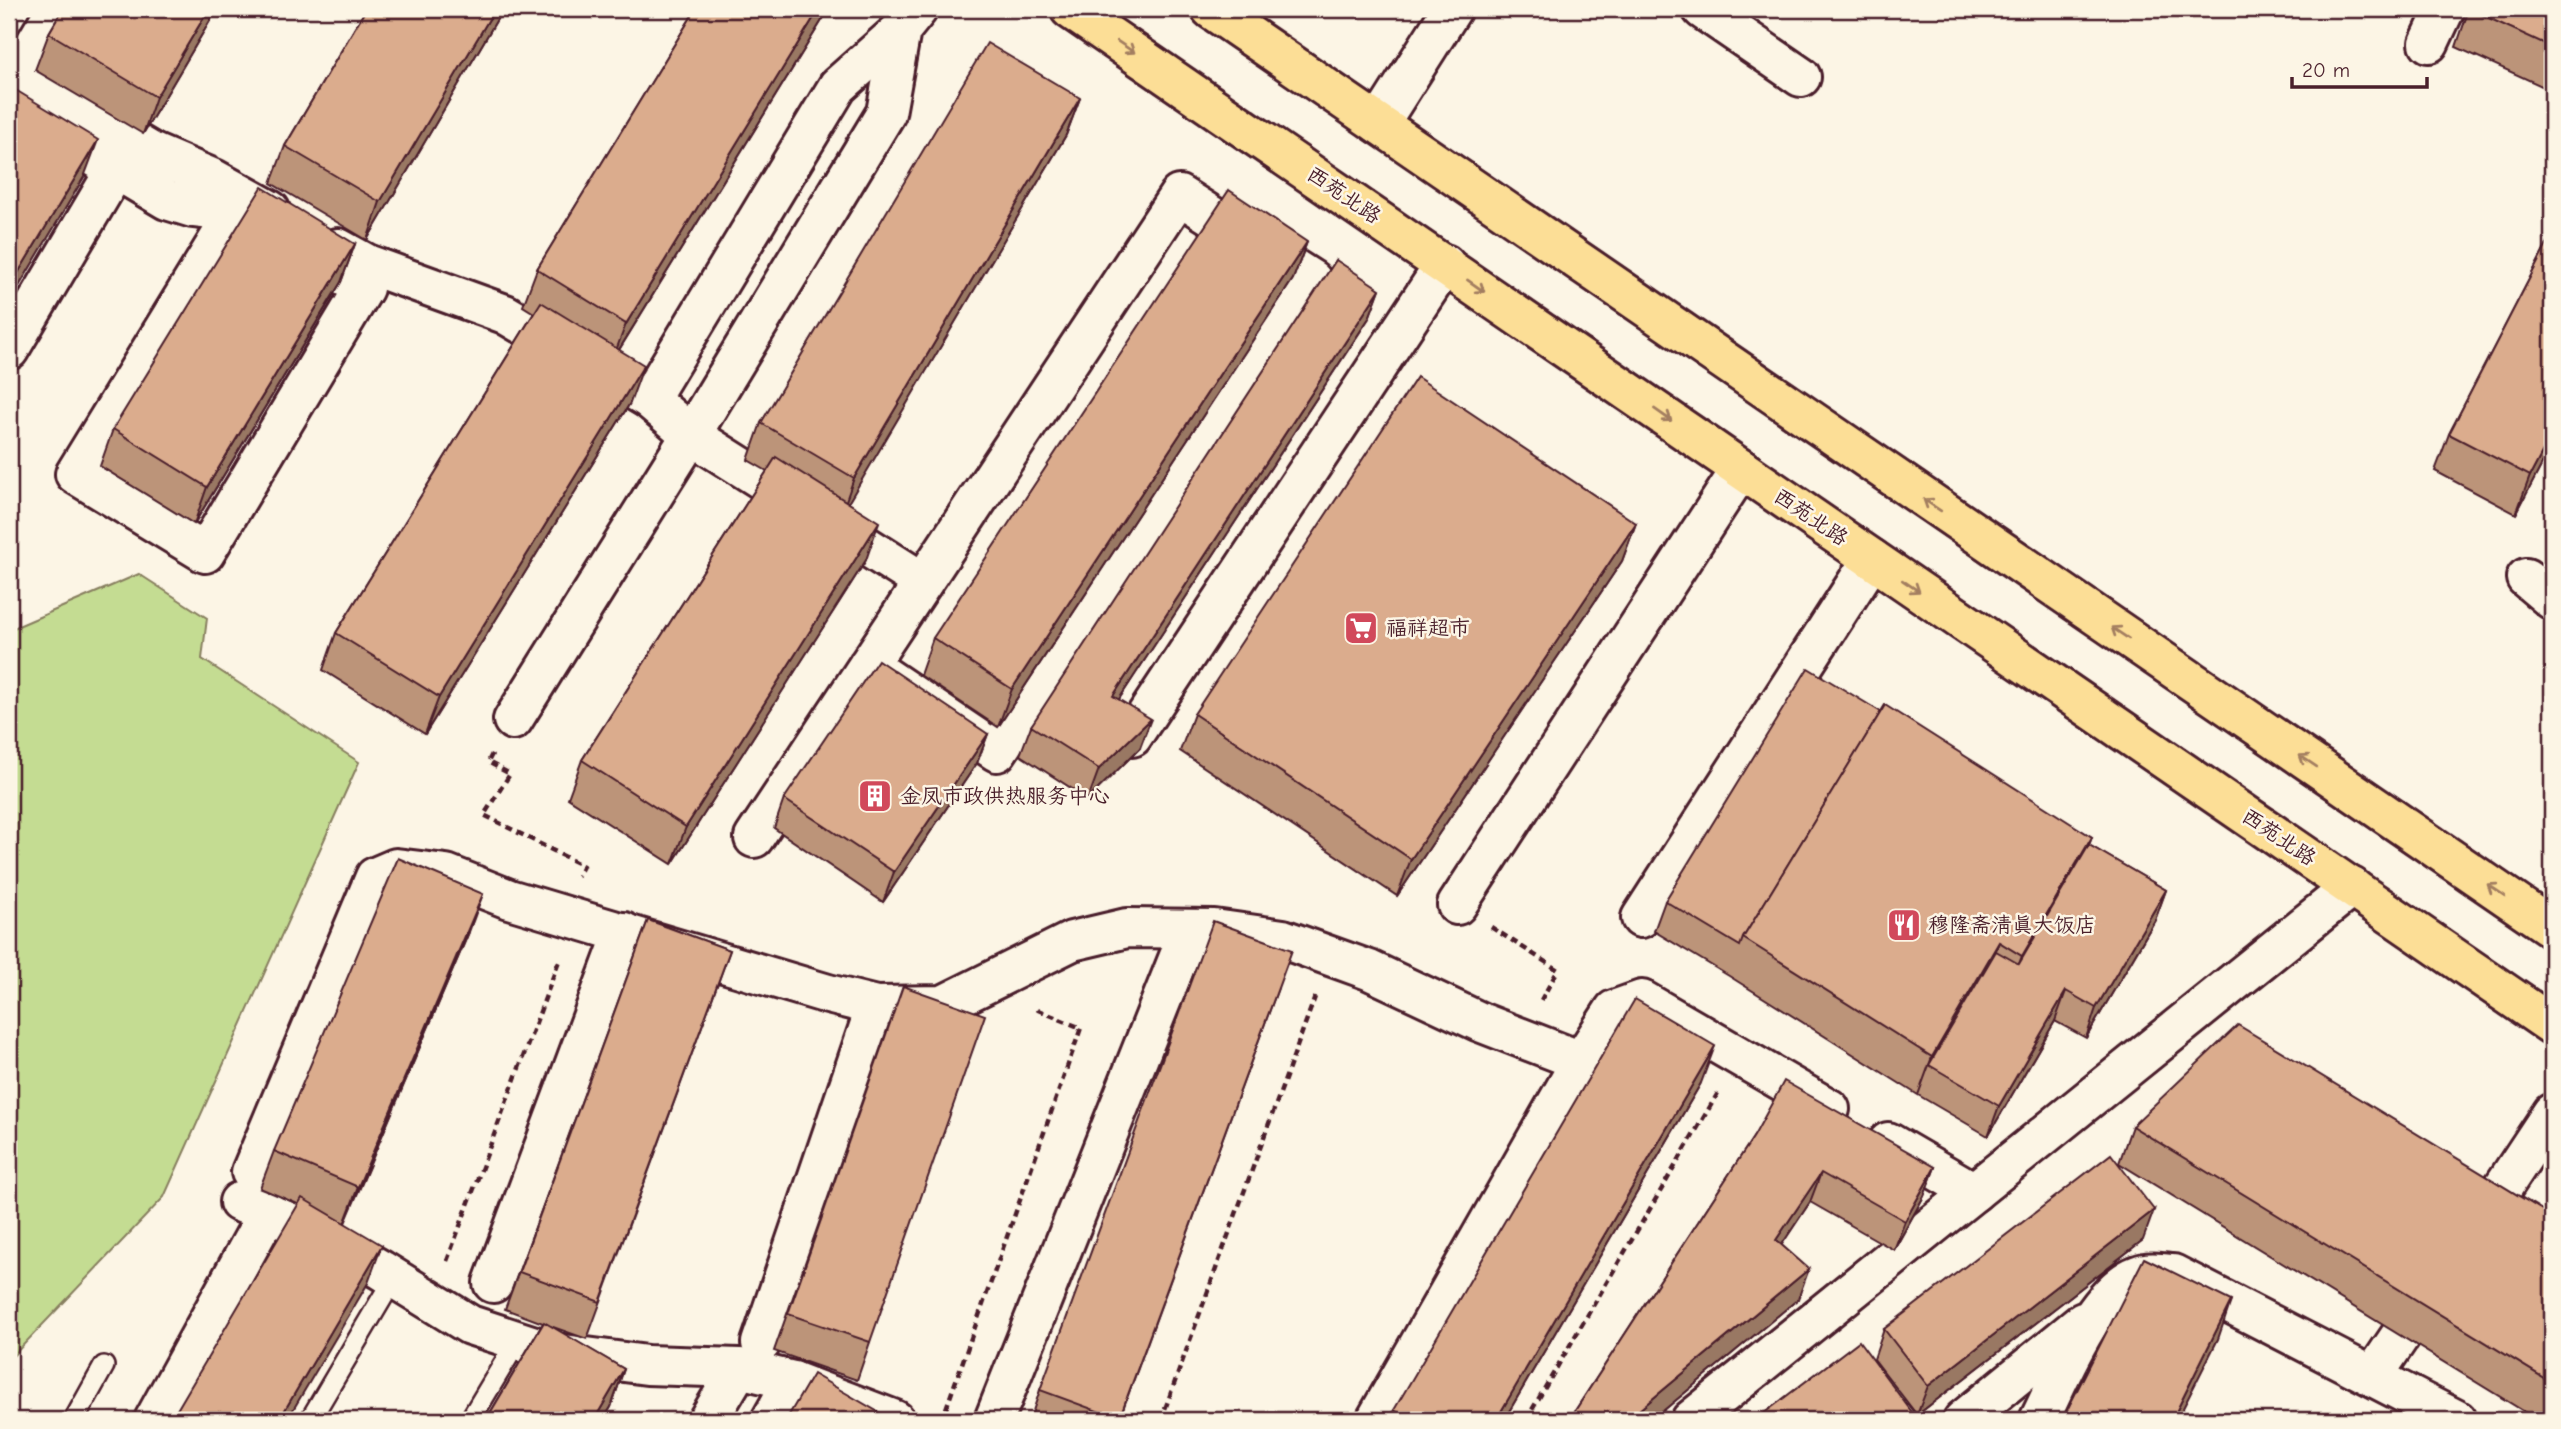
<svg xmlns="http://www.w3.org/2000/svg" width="2561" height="1429" font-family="'Comic Neue','LXGW WenKai TC',sans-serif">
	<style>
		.grass { fill: #c4dc92; stroke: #877e5e; stroke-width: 2 }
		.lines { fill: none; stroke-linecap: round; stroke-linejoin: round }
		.service-casing { stroke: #4a1f2b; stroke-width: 24 }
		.minor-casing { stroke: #4a1f2b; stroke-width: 44 }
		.tertiary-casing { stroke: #4a1f2b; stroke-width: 44 }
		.primary-casing { stroke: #4a1f2b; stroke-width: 44 }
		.path { stroke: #4a1f2b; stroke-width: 4.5; stroke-dasharray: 7 5; stroke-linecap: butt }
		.service { stroke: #fcf5e5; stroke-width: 19 }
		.minor { stroke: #fcf5e5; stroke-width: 38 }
		.tertiary { stroke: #fcf5e5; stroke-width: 38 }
		.primary { stroke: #fcde96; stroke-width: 38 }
		.wall { fill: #bc9479; stroke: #4a1f2b; stroke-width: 2 }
		.shaded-wall { fill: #997863; stroke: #4a1f2b; stroke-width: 2 }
		.building { fill: #dbac8d; stroke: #4a1f2b; stroke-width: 2 }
		.oneway { stroke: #a37e60 }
		.labels { text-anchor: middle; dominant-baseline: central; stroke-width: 5; stroke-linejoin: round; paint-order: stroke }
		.street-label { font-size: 21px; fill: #4a1f2b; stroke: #fcf5e5 }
		.poi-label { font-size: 21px; fill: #4a1f2b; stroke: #fcf5e5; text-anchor: start }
	</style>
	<rect width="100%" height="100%" fill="#fcf5e5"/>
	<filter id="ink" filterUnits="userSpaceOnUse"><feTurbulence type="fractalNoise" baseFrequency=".0143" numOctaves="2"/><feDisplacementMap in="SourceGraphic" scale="14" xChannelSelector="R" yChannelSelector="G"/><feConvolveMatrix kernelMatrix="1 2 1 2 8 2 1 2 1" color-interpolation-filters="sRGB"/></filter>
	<g filter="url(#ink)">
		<path class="grass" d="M 139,574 L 207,618 L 202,659 L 359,762 L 164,1197 L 9,1360 L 9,630 Z"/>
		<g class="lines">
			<g class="service-casing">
				<g id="service">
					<path d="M 74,1420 L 104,1366"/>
					<path d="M 310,1420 L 394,1278"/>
					<path d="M 470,1420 L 518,1340"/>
				</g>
			</g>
			<g class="minor-casing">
				<g id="minor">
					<path d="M 56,9 L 18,73 L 153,153 L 214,179 L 270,210"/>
					<path d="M 1702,9 L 1801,77"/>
					<path d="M 2429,43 L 2445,9"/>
					<path d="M 9,106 L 167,200 L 193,208 L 235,213 L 364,288 L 205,553 L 75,474 L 235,213"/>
					<path d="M 1379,124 L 1452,9"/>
					<path d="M 338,248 L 367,264 L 505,314 L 649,399 L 691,435 L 923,582"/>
					<path d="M 9,350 L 116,169"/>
					<path d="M 649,399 L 838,86 L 901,30"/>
					<path d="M 2526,578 L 2552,600"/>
					<path d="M 513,720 L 691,435 L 886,113 L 901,30 L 918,9"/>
					<path d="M 1132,737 L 1445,264"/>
					<path d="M 754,838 L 1179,195 L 1312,280 L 997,752 L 868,665"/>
					<path d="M 1457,905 L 1741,469"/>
					<path d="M 1641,918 L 1872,559"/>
					<path d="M 1888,1142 L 1974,1192"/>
					<path d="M 251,1172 L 375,877 L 396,868 L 446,874 L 509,899 L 828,994 L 876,1006 L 943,1005 L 1072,941 L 1127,928 L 1214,929 L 1283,939 L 1330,956 L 1369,970 L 1480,1022 L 1581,1061 L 1614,1010 L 1642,1000 L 1830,1109"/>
					<path d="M 239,1202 L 312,1231 L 381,1270 L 470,1325 L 556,1353 L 647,1365 L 739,1368 L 793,1381 L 895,1420"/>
					<path d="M 2482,1219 L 2552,1113"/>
					<path d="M 493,1283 L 624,932"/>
					<path d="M 761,1343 L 876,1006"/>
					<path d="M 2373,1376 L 2400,1336"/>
					<path d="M 154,1420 L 268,1212"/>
					<path d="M 708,1420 L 739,1368"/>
					<path d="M 771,1420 L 793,1381"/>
					<path d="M 994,1420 L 1190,929"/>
					<path d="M 1376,1420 L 1581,1061"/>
					<path d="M 1963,1420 L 2083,1322"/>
					<path d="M 2039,1420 C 2060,1379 2097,1282 2145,1273 C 2154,1271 2164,1274 2173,1274 L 2457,1420"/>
				</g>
			</g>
			<g class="tertiary-casing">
				<path id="tertiary" d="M 1691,1420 L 2352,887"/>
			</g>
			<g class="primary-casing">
				<g id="primary">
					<path d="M 1070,9 L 2552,1025"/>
					<path d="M 1211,9 L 2552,928"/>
				</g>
			</g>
			<g class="path">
				<path d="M 492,754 L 488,762 L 510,774 L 484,815 L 583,866 L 578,876"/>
				<path d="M 1491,927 L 1558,970 L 1541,1000"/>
				<path d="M 447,1261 L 560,958"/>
				<path d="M 942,1420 L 1081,1028 L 1038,1010 L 1036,1005"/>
				<path d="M 1161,1420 L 1315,997"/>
				<path d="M 1526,1420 L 1718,1093"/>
			</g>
			<use href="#service" class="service"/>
			<use href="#minor" class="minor"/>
			<use href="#tertiary" class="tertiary"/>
			<use href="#primary" class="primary"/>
		</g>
		<g class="wall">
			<path d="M 63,9 L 217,9 L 143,134 L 35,70 L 49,33 Z"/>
			<path d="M 366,9 L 503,9 L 367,240 L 271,183 L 285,146 Z"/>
			<path d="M 696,9 L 829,9 L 619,350 L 630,403 L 425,734 L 323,670 L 336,633 L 534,313 L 523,306 L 537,269 Z"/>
			<path d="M 2469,9 L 2552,9 L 2552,73 L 2546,88 L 2456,47 Z"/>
			<path d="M 1080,98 L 1066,135 L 848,502 L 866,560 L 672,864 L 568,798 L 582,760 L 767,471 L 748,460 L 761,423 Z"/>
			<path d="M 2552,235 L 2552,445 L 2516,514 L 2435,471 L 2449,434 Z"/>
			<path d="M 1307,242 L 1293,279 L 998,727 L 920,675 L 933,638 Z"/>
			<path d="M 355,244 L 341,282 L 194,524 L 100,466 L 113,429 Z"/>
			<path d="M 1380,289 L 1369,318 L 1119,699 L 1140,748 L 1088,799 L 1020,755 L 1031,726 Z"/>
			<path d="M 1636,523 L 1622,561 L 1397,896 L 1180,751 L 1194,714 Z"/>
			<path d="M 1881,712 L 2092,837 L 2089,845 L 2166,890 L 2155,920 L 2086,1038 L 2055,1021 L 1988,1136 L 1918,1095 L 1729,976 L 1654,931 L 1665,901 Z"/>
			<path d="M 988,734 L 977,763 L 883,902 L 774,828 L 784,799 Z"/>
			<path d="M 648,920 L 730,950 L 587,1339 L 550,1326 L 624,1369 L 611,1407 L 603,1420 L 486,1420 L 543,1323 L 505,1309 Z"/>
			<path d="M 469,932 L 345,1223 L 368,1283 L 298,1204 L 260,1188 L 274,1151 Z"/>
			<path d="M 1278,988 L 1119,1420 L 1030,1420 L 1040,1390 Z"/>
			<path d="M 889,1024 L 870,1342 L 857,1380 L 774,1351 Z"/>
			<path d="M 1701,1083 L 1504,1420 L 1390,1420 L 1394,1410 Z"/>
			<path d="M 2132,1126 L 2552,1216 L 2552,1420 L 2538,1420 L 2119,1163 Z"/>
			<path d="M 1754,1136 L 1935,1167 L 1924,1196 L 1894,1250 L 1810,1202 L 1781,1245 L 1798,1299 L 1652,1420 L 1569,1420 Z"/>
			<path d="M 2143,1240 L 1917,1415 L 1874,1359 L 1884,1329 Z"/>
		</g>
		<g class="shaded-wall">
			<path d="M 209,9 L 217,9 L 143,134 L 156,97 Z"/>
			<path d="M 495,9 L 503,9 L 367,240 L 380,202 Z"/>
			<path d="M 819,9 L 829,9 L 612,361 L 626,324 Z"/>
			<path d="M 1080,98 L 1066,135 L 841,515 L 854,478 Z"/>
			<path d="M 98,140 L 84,177 L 9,303 L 9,288 Z"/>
			<path d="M 1307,242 L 1293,279 L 998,727 L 1012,689 Z"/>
			<path d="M 355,244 L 341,282 L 194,524 L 207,487 Z"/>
			<path d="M 1380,289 L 1369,318 L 1102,725 L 1113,696 Z"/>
			<path d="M 644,365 L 630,403 L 425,734 L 439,697 Z"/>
			<path d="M 2552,434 L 2552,445 L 2516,514 L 2530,476 Z"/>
			<path d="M 879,522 L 866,560 L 672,864 L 686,827 Z"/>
			<path d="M 1636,523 L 1622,561 L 1397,896 L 1411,859 Z"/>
			<path d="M 1151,719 L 1140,748 L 1088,799 L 1099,769 Z"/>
			<path d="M 988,734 L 977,763 L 883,902 L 894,872 Z"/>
			<path d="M 2092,837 L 2078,874 L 2008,993 L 2022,956 Z"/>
			<path d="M 2166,890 L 2155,920 L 2086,1038 L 2096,1008 Z"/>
			<path d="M 483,894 L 469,932 L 344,1224 L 358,1187 Z"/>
			<path d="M 1999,942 L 1986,980 L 1929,1065 L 1918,1095 L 1932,1057 Z"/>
			<path d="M 2066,991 L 2055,1021 L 1988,1136 L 1999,1106 Z"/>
			<path d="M 1715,1046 L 1701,1083 L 1504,1420 L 1496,1420 Z"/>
			<path d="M 1935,1167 L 1924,1196 L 1894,1250 L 1905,1221 Z"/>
			<path d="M 1821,1173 L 1810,1202 L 1765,1270 L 1776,1240 Z"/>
			<path d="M 2154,1210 L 2143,1240 L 1917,1415 L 1928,1386 Z"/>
			<path d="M 382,1245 L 368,1283 L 287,1420 L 279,1420 Z"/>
			<path d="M 1809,1269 L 1798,1299 L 1652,1420 L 1627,1420 Z"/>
			<path d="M 2231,1301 L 2218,1339 L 2177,1420 L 2172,1420 Z"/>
			<path d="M 624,1369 L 611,1407 L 603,1420 L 594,1420 Z"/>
		</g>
		<g class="building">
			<path d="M 63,9 L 209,9 L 156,97 L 49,33 Z"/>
			<path d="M 366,9 L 495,9 L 380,202 L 285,146 Z"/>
			<path d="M 696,9 L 819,9 L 626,324 L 537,269 Z"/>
			<path d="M 2469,9 L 2552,9 L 2552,47 Z"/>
			<path d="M 987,43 L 1080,98 L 854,478 L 761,423 Z"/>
			<path d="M 9,86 L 98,140 L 9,288 Z"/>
			<path d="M 262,187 L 355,244 L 207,487 L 113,429 Z"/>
			<path d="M 1229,190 L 1307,242 L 1012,689 L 933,638 Z"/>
			<path d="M 2552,235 L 2552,434 L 2530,476 L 2449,434 Z"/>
			<path d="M 1336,260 L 1380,289 L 1113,696 L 1151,719 L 1099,769 L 1031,726 Z"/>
			<path d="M 541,302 L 644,365 L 439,697 L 336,633 Z"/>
			<path d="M 1417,377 L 1636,523 L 1411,859 L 1194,714 Z"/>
			<path d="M 776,457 L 879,522 L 686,827 L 582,760 Z"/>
			<path d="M 878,660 L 988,734 L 894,872 L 784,799 Z"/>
			<path d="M 1808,668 L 1881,712 L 1743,938 L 1740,946 L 1665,901 Z"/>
			<path d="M 1885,705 L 2092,837 L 2022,956 L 1999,942 L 1932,1057 L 1743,938 Z"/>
			<path d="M 2089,845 L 2166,890 L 2096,1008 L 2066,991 L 1999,1106 L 1929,1065 L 1996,951 L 2019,964 Z"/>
			<path d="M 398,858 L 483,894 L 358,1187 L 274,1151 Z"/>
			<path d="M 648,920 L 730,950 L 600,1302 L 519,1272 Z"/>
			<path d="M 1213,921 L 1292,950 L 1119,1419 L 1040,1390 Z"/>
			<path d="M 903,986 L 985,1015 L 870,1342 L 788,1314 Z"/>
			<path d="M 1635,999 L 1715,1046 L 1496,1420 L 1412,1420 L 1394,1410 Z"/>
			<path d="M 2238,1025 L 2552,1216 L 2552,1383 L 2132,1126 Z"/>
			<path d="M 1784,1081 L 1935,1167 L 1905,1221 L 1821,1173 L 1776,1240 L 1809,1269 L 1627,1420 L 1569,1420 L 1754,1136 Z"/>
			<path d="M 2111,1154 L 2154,1210 L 1928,1386 L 1884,1329 Z"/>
			<path d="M 302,1198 L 382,1245 L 279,1420 L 171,1420 Z"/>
			<path d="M 2144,1258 L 2231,1301 L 2172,1420 L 2062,1420 Z"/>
			<path d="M 544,1322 L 624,1369 L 594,1420 L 486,1420 Z"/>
			<path d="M 1859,1341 L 1914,1415 L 1907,1420 L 1755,1420 Z"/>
			<path d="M 813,1374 L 892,1420 L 786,1420 Z"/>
		</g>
		<defs><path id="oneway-shaft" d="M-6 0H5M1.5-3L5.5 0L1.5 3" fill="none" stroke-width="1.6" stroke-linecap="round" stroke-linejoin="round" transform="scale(1.75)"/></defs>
		<g class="oneway">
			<use href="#oneway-shaft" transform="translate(1126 47) rotate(34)"/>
			<use href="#oneway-shaft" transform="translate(1476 286) rotate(35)"/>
			<use href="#oneway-shaft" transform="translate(1663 415) rotate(35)"/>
			<use href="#oneway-shaft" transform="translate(1932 505) rotate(-146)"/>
			<use href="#oneway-shaft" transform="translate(1911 586) rotate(34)"/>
			<use href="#oneway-shaft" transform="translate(2120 633) rotate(-146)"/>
			<use href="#oneway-shaft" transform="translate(2308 761) rotate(-146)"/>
			<use href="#oneway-shaft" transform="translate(2496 890) rotate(-146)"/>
		</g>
	</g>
	<defs>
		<g id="supermarket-square" transform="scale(1.75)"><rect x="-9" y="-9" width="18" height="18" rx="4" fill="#d1495b" stroke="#fcf5e5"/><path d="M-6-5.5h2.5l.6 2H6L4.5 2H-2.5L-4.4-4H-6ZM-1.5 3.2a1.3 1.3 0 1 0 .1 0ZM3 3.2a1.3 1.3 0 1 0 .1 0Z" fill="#fff"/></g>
		<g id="building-square" transform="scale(1.75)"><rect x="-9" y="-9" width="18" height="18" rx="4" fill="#d1495b" stroke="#fcf5e5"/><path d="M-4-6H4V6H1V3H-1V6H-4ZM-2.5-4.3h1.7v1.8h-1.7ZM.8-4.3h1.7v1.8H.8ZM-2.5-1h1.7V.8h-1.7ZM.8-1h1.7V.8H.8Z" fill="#fff"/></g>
		<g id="restaurant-square" transform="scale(1.75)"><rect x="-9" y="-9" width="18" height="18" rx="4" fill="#d1495b" stroke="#fcf5e5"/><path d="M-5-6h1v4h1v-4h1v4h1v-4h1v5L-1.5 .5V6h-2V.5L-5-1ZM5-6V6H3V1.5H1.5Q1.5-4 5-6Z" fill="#fff"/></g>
	</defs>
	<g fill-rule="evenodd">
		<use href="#supermarket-square" x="1361" y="628"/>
		<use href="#building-square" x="875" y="796"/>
		<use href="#restaurant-square" x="1904" y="925"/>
	</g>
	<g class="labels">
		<g class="street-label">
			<text transform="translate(1344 195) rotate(34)">西苑北路</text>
			<text transform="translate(1811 517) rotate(34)">西苑北路</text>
			<text transform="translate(2279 837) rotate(34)">西苑北路</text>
		</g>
		<g class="poi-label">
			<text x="1386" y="628">福祥超市</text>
			<text x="900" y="796">金凤市政供热服务中心</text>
			<text x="1928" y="925">穆隆斋清真大饭店</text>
		</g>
	</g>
	<rect width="2561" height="1429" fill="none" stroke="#fcf5e5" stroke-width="35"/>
	<rect x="18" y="18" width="2526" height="1394" fill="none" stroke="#4a1f2b" stroke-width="2.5" filter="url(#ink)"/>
	<path d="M2292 77v10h135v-10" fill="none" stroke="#4a1f2b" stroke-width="3.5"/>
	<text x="2302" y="77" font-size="21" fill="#4a1f2b" stroke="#fcf5e5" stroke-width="5" paint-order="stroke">20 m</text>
</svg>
